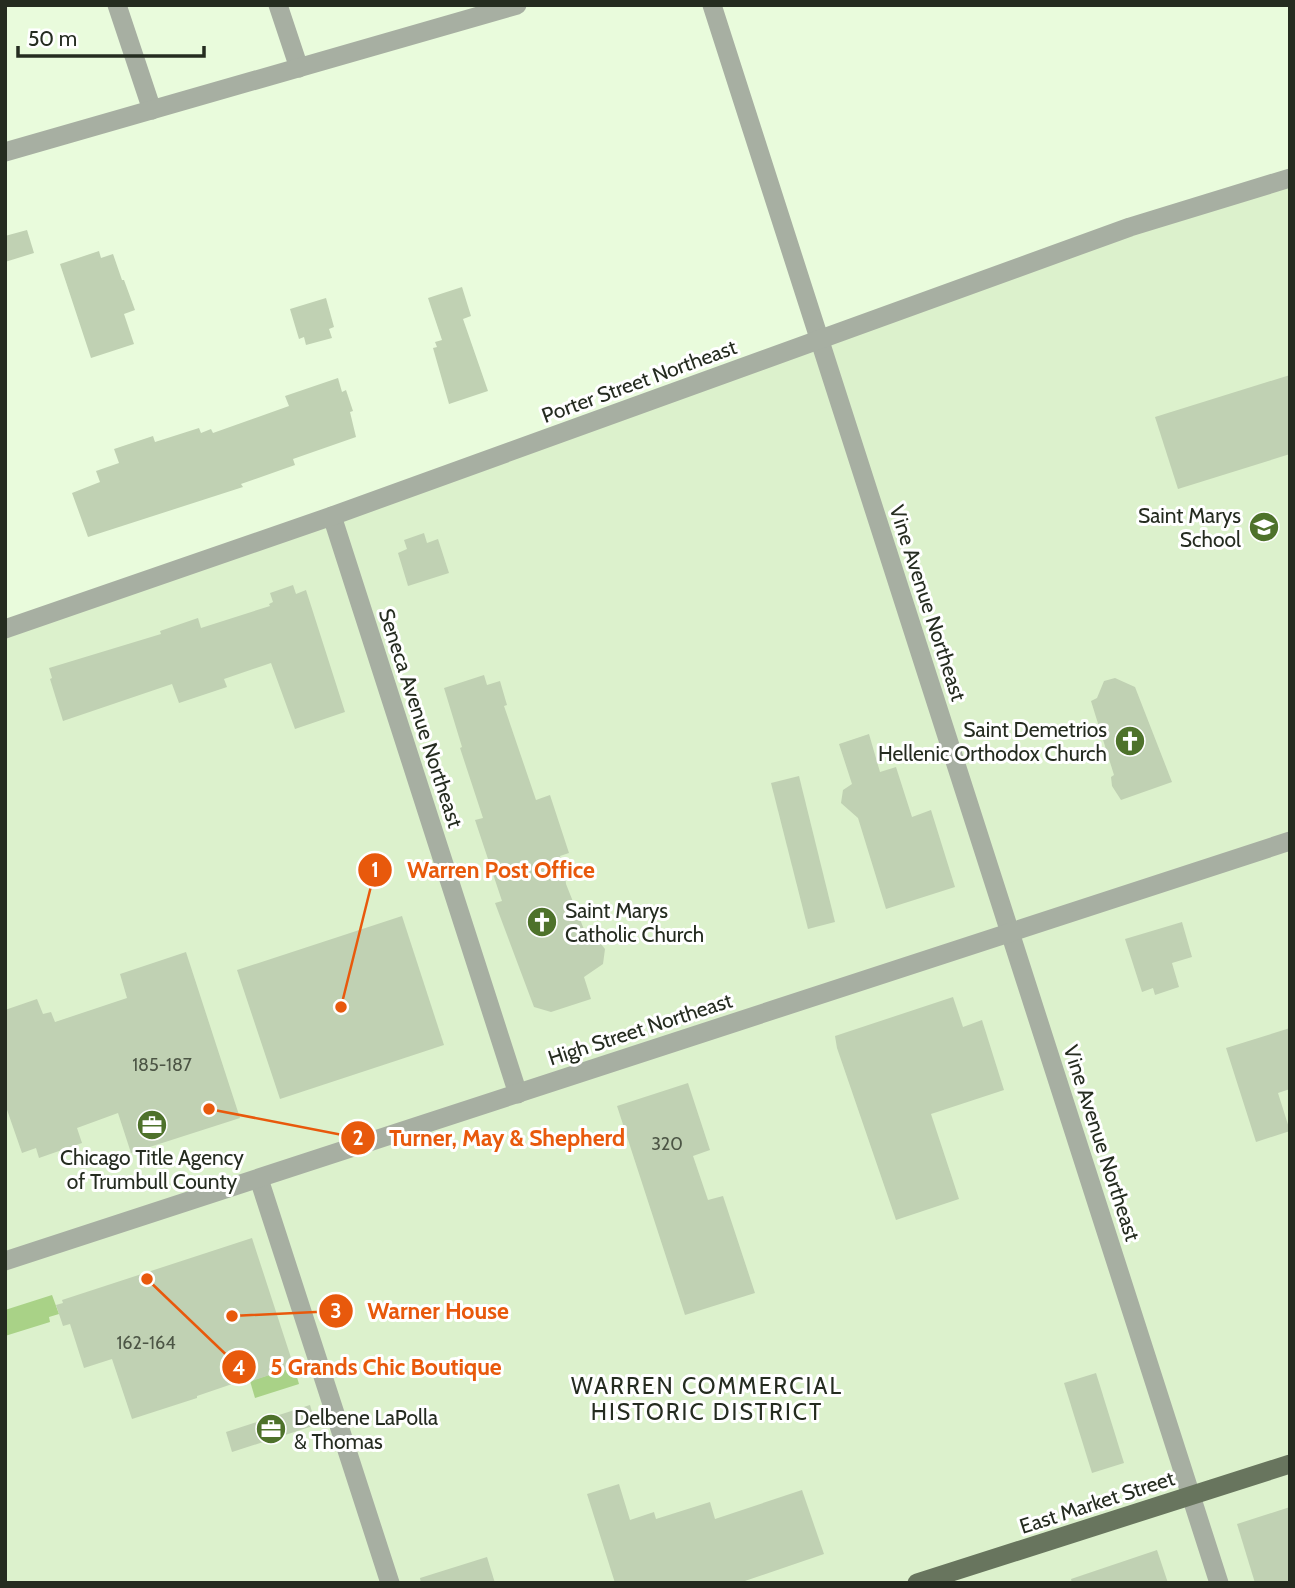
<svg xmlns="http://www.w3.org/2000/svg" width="1295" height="1588" font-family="Cabin,sans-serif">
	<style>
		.built { fill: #dcf1cc }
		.green { fill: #a9d287 }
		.building { fill: #c0d1b3 }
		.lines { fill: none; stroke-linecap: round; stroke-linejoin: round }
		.minor { stroke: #a7afa2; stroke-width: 19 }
		.tertiary { stroke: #a7afa2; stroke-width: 19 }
		.primary { stroke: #68755e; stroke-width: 19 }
		.labels { text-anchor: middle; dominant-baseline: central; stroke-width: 6; stroke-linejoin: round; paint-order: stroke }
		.number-label { font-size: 18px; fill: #4c5545 }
		.street-label { font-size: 21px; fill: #252c20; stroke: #fff }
		.poi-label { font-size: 21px; fill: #252c20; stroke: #fff; text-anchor: end }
		.neighbourhood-label { font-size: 23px; letter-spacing: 2px; fill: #252c20; stroke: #fff }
		.leader { fill: none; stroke: #e8590c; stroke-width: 2.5 }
		.callout-dot { fill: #e8590c; stroke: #fff; stroke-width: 2.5 }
		.mark-label { font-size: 21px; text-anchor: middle; font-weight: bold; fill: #fff }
		.callout-label { font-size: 23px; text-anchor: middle; font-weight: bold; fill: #e8590c; stroke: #fff; stroke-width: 6; stroke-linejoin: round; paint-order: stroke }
	</style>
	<rect width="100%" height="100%" fill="#e9fbdc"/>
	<path class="built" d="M 1290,178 L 1290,1583 L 5,1583 L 5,629 Z"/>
	<g class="green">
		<path d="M 52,1295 L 59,1314 L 49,1317 L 50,1322 L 5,1336 L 5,1310 Z"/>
		<path d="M 294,1367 L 299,1384 L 255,1398 L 250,1381 Z"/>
	</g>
	<g class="building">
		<path d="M 27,230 L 34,253 L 5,262 L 5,236 Z"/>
		<path d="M 99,251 L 101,258 L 113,254 L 122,280 L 124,280 L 135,310 L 124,314 L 134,344 L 91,358 L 60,264 Z"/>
		<path d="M 462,287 L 471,316 L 463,319 L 488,391 L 449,404 L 433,348 L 437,347 L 435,342 L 442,340 L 428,298 Z"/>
		<path d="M 326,298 L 334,327 L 329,329 L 332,338 L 306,345 L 304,337 L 299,339 L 290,309 Z"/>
		<path d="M 1290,375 L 1290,454 L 1178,489 L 1155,417 Z"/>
		<path d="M 338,378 L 342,392 L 346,390 L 353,411 L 350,412 L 356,437 L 293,459 L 295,465 L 241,484 L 243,487 L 88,537 L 72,493 L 100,482 L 96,471 L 119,463 L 114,449 L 153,436 L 155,442 L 199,428 L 201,433 L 211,429 L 213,433 L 289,406 L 285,396 Z"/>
		<path d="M 424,533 L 427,543 L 438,539 L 449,573 L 408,586 L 398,553 L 407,549 L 404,540 Z"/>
		<path d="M 293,585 L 296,594 L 306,590 L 345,712 L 295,729 L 271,663 L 224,679 L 227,687 L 179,703 L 172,684 L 63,721 L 50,679 L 52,678 L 49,668 L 161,634 L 160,631 L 198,618 L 201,628 L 270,606 L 269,604 L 273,602 L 270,593 Z"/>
		<path d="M 484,675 L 487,685 L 500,681 L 507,705 L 504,706 L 536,800 L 550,795 L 569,853 L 560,856 L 565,873 L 566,884 L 589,942 L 600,943 L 605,949 L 603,964 L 584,977 L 591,999 L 551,1012 L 534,1007 L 495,903 L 502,901 L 475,820 L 483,818 L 460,748 L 462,747 L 444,688 Z"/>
		<path d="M 1115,678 L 1135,687 L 1172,782 L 1121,800 L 1112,786 L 1111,777 L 1114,775 L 1091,701 L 1097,698 L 1104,681 Z"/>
		<path d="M 869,734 L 880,772 L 896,767 L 912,817 L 931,810 L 955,887 L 886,909 L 858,818 L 841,803 L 843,790 L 852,784 L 839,744 Z"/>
		<path d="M 799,776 L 835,922 L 808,929 L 771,783 Z"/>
		<path d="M 402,916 L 444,1045 L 280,1099 L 237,970 Z"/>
		<path d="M 1182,922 L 1192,957 L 1172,963 L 1179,987 L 1155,995 L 1153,988 L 1142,992 L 1125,939 Z"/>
		<path d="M 186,952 L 240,1118 L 131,1153 L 118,1113 L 77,1128 L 82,1143 L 39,1158 L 36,1148 L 22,1153 L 5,1104 L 5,1010 L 37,999 L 43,1014 L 51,1012 L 55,1022 L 127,998 L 120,974 Z"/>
		<path d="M 953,997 L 963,1027 L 982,1020 L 1004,1090 L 931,1114 L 959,1199 L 896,1220 L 837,1048 L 835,1036 Z"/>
		<path d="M 1290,1028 L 1290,1089 L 1278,1093 L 1290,1131 L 1256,1142 L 1226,1048 Z"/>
		<path d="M 688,1083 L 710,1150 L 693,1156 L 708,1200 L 723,1196 L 755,1293 L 685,1315 L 617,1106 Z"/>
		<path d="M 252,1238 L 294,1367 L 240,1385 L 238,1382 L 197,1396 L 197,1398 L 132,1419 L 112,1359 L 84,1368 L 70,1324 L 63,1326 L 56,1305 L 63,1303 L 62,1300 Z"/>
		<path d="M 1096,1373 L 1124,1463 L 1092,1473 L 1064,1383 Z"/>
		<path d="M 310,1405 L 316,1425 L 232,1452 L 226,1432 Z"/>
		<path d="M 619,1484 L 630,1520 L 654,1512 L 656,1519 L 710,1502 L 715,1519 L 802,1490 L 824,1554 L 739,1583 L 615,1583 L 587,1494 Z"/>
		<path d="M 1290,1507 L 1290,1583 L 1255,1583 L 1237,1524 Z"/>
		<path d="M 1157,1550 L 1168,1583 L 1072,1583 L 1071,1579 Z"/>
		<path d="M 487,1557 L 495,1583 L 421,1583 L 420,1578 Z"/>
	</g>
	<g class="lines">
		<g class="minor">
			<path d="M 117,5 L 152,110"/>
			<path d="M 278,5 L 299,68"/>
			<path d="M 712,5 L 1219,1583"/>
			<path d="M 5,152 L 517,5"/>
			<path d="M 332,516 L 518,1094"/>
			<path d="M 5,629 L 332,516 L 1130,227 L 1290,178"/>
		</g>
		<g class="tertiary">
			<path d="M 259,1179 L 390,1583"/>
			<path d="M 5,1261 L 1290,841"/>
		</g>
		<path class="primary" d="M 917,1583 L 1290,1464"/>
	</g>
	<defs>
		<g id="school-disc" transform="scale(1.575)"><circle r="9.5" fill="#4e722b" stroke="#fff"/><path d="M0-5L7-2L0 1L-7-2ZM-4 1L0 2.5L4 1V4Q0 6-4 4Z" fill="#fff"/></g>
		<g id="church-disc" transform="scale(1.575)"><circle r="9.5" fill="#4e722b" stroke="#fff"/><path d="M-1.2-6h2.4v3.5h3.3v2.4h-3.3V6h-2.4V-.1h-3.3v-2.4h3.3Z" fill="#fff"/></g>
		<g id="office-disc" transform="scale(1.575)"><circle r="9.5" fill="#4e722b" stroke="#fff"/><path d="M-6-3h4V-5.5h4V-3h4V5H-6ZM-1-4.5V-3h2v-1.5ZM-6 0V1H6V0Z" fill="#fff"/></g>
	</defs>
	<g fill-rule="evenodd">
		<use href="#school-disc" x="1264" y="527"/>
		<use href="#church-disc" x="1130" y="741"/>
		<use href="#church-disc" x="542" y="922"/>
		<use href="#office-disc" x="152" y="1125"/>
		<use href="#office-disc" x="271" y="1429"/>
	</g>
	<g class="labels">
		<g class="number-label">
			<text x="162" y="1065">185-187</text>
			<text x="667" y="1144">320</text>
			<text x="146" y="1343">162-164</text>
		</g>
		<g class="street-label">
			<text transform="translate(639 381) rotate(-20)">Porter Street Northeast</text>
			<text transform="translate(928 603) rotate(72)">Vine Avenue Northeast</text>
			<text transform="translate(421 718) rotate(72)">Seneca Avenue Northeast</text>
			<text transform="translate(640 1029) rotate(-18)">High Street Northeast</text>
			<text transform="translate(1102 1143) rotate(72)">Vine Avenue Northeast</text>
			<text transform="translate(1097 1502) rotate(-18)">East Market Street</text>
		</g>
		<g class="poi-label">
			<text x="1241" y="515">Saint Marys<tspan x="1241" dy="24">School</tspan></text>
			<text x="1107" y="729">Saint Demetrios<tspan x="1107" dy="24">Hellenic Orthodox Church</tspan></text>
			<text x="565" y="910" text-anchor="start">Saint Marys<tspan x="565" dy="24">Catholic Church</tspan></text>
			<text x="152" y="1157" text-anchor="middle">Chicago Title Agency<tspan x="152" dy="24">of Trumbull County</tspan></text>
			<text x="294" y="1417" text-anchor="start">Delbene LaPolla<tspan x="294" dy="24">&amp; Thomas</tspan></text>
		</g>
		<g class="neighbourhood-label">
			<text x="707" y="1386">WARREN COMMERCIAL<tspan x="707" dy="26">HISTORIC DISTRICT</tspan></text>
		</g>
	</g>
	<path class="leader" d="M341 1007L375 870M209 1109L358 1138M232 1316L336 1311M147 1279L239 1367"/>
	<g class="callout-dot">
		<circle cx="341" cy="1007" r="7"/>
		<circle cx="209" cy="1109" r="7"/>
		<circle cx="232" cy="1316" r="7"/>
		<circle cx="147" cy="1279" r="7"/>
		<circle cx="375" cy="870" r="18"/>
		<circle cx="358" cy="1138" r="18"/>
		<circle cx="336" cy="1311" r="18"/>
		<circle cx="239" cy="1367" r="18"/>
	</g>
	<g class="mark-label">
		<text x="375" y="877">1</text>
		<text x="358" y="1145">2</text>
		<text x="336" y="1318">3</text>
		<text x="239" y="1375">4</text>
	</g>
	<g class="callout-label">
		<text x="501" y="878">Warren Post Office</text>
		<text x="507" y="1146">Turner, May &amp; Shepherd</text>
		<text x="438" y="1319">Warner House</text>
		<text x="386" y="1375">5 Grands Chic Boutique</text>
	</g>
	<rect width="1295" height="1588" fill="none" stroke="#252c20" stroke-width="14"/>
	<path d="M18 46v10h186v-10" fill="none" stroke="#252c20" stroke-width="3.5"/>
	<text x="28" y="46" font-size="21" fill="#252c20" stroke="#ffffff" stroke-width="5" paint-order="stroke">50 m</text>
</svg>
